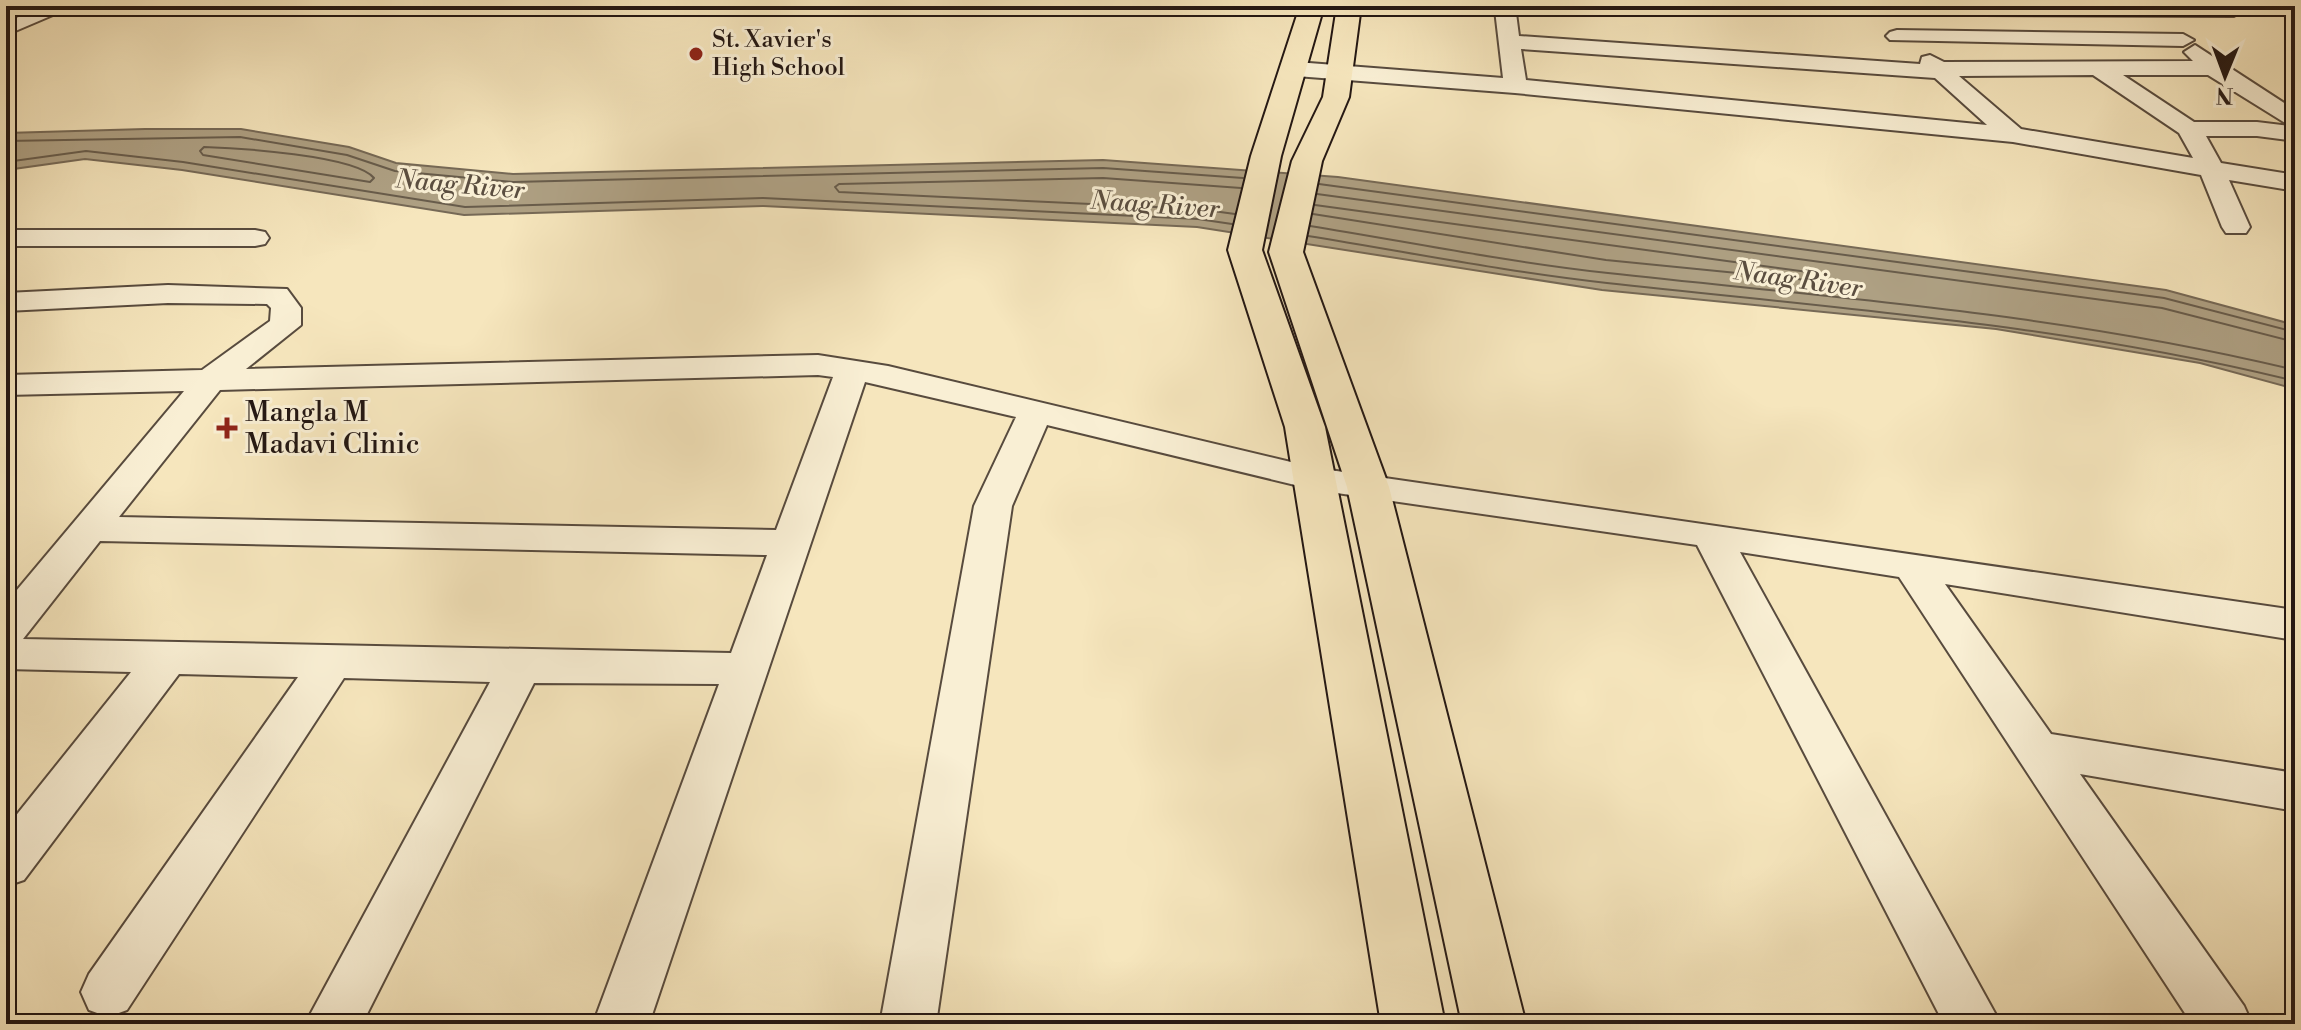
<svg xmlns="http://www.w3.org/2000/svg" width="2301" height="1030" font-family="'Libre Bodoni',serif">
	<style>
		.water { fill: #aea083; stroke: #766956; stroke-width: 2 }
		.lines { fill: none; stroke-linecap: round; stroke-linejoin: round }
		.shore { stroke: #685c4b; stroke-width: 2 }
		.minor-casing { stroke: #584b3e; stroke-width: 4 }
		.major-casing { stroke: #231713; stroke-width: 4 }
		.minor { fill: #f9efd4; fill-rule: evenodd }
		.major { fill: #f6e6bd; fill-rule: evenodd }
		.poi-dot { fill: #8f2418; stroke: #f9efd4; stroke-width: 3 }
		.labels { text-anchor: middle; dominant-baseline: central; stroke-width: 6; stroke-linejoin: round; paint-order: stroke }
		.far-poi-label { font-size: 24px; fill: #231713; stroke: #f9efd4; text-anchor: start }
		.far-water-label { font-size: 26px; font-style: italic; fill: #5b4e40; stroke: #f9efd4 }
		.poi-label { font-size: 28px; fill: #231713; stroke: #f9efd4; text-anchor: start }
	</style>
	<rect width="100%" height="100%" fill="#f6e6bd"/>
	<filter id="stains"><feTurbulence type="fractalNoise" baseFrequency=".0025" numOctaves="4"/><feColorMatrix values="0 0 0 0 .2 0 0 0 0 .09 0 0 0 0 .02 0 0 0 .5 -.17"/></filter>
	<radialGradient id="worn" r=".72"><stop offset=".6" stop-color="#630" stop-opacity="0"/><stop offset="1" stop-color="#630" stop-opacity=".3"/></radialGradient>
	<path class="water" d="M 145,129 L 241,129 L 349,147 L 396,163 L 513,174 L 1103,160 L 1338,177 L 2166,290 L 2295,325 L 2295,389 L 2200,363 L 1996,329 L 1602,290 L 1197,227 L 763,206 L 464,215 L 182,170 L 85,159 L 6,170 L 6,133 Z"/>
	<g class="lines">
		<g class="shore">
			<path d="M 6,141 L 240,137 L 347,155 L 395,171 L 513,182 L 1103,168 L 1243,178"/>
			<path d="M 204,147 C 236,148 355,155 374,178 L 370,182 L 203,155 L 200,151 Z"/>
			<path d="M 6,162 L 86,151 L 183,162 L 465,207 L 763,198 L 1198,219 L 1232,224"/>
			<path d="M 1319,184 L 2164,298 L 2295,332"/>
			<path d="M 1317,194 L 2162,308 L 2295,342"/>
			<path d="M 1235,214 L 1198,209 L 839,192 L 835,187 L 839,184 L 1103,178 L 1241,188"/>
			<path d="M 1313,214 L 1606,260 L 1807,280 L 1812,276 L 1808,272 L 1315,205"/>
			<path d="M 1310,226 C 1409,242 1508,262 1608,273 C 1843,299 2064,314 2295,370"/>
			<path d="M 1308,236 C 1408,252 1507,272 1607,283 C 1842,309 2064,324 2295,381"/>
		</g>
		<g class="minor-casing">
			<g id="minor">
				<path d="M 46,6 L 74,6 L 6,35 L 6,22 Z"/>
				<path d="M 1498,6 L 2227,6 L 2237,12 L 2234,16 L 1516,13 L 1519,36 L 1920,64 L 1922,57 L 1930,55 L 1944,62 L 2193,61 L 2184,52 L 2195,45 L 2295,110 L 2295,141 L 2257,136 L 2206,136 L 2221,163 L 2295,175 L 2295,191 L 2229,180 L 2250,227 L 2246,233 L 2226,233 L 2222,227 L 2201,175 L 2013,142 L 1515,93 L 1296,76 L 1285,69 L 1296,62 L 1503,78 L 1495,10 ZM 1521,49 L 1935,78 L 1987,125 L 1526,80 ZM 2093,75 L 2179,133 L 2193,158 L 2021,129 L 1959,76 ZM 2123,75 L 2208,75 L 2290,126 L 2257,122 L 2194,122 Z"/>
				<path d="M 1897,30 L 2183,34 L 2194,40 L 2183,46 L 1890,40 L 1886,36 L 1890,32 Z"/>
				<path d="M 6,230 L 255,230 L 265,232 L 269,238 L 265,244 L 255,246 L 6,246 Z"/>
				<path d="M 168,285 L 287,289 L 301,308 L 301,325 L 246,369 L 818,355 L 888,366 L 1316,468 L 2295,610 L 2295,640 L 1945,584 L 2051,734 L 2295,773 L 2295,811 L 2080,774 L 2244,1006 L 2252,1024 L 2192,1024 L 1899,577 L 1740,552 L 2001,1024 L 1944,1024 L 1697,545 L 1316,490 L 1047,425 L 1012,506 L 936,1024 L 880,1024 L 974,506 L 1016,417 L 865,382 L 649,1024 L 593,1024 L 719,684 L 534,683 L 362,1024 L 305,1024 L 490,682 L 344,678 L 127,1010 L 108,1017 L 89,1010 L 81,992 L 89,974 L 298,677 L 179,674 L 24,880 L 6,886 L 6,828 L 131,672 L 6,669 L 6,603 L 184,391 L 6,395 L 6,375 L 202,370 L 270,321 L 271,308 L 267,304 L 168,303 L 6,311 L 6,293 ZM 818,375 L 833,377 L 776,530 L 119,517 L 220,390 ZM 100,541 L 767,555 L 731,653 L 23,639 Z"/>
			</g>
		</g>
		<g class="major-casing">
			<g id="major">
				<path d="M 1300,6 L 1324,6 L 1281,156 L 1262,250 L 1325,427 L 1445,1024 L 1381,1024 L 1285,427 L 1228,250 L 1251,156 Z"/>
				<path d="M 1337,6 L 1361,6 L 1349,97 L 1322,161 L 1303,252 L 1389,487 L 1526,1024 L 1462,1024 L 1347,487 L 1269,252 L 1292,161 L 1323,97 Z"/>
			</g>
		</g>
		<use href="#minor" class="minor"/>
		<use href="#major" class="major"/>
	</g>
	<g class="poi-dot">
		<circle cx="696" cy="54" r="8"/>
		<path d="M223 416h8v8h8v8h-8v8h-8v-8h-8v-8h8z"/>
	</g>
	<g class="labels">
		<g class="far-poi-label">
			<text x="712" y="40">St. Xavier's<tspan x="712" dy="28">High School</tspan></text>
		</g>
		<g class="far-water-label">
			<text transform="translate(460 185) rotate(5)">Naag River</text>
			<text transform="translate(1155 205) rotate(4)">Naag River</text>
			<text transform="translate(1798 280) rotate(8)">Naag River</text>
		</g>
		<g class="poi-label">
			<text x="245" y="412">Mangla M<tspan x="245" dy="32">Madavi Clinic</tspan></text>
		</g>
	</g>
	<rect width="2301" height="1030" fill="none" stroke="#f6e6bd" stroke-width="32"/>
	<rect x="8" y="8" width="2285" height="1014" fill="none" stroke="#231713" stroke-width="4"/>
	<rect x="16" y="16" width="2269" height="998" fill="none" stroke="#231713" stroke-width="2"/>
	<g transform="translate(2225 76) rotate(181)" stroke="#f9efd4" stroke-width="6" paint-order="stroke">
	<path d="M0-6L14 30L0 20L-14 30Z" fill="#231713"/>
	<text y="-12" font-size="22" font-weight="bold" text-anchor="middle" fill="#231713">N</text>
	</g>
	<rect width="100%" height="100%" filter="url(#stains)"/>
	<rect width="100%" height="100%" fill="url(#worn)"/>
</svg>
